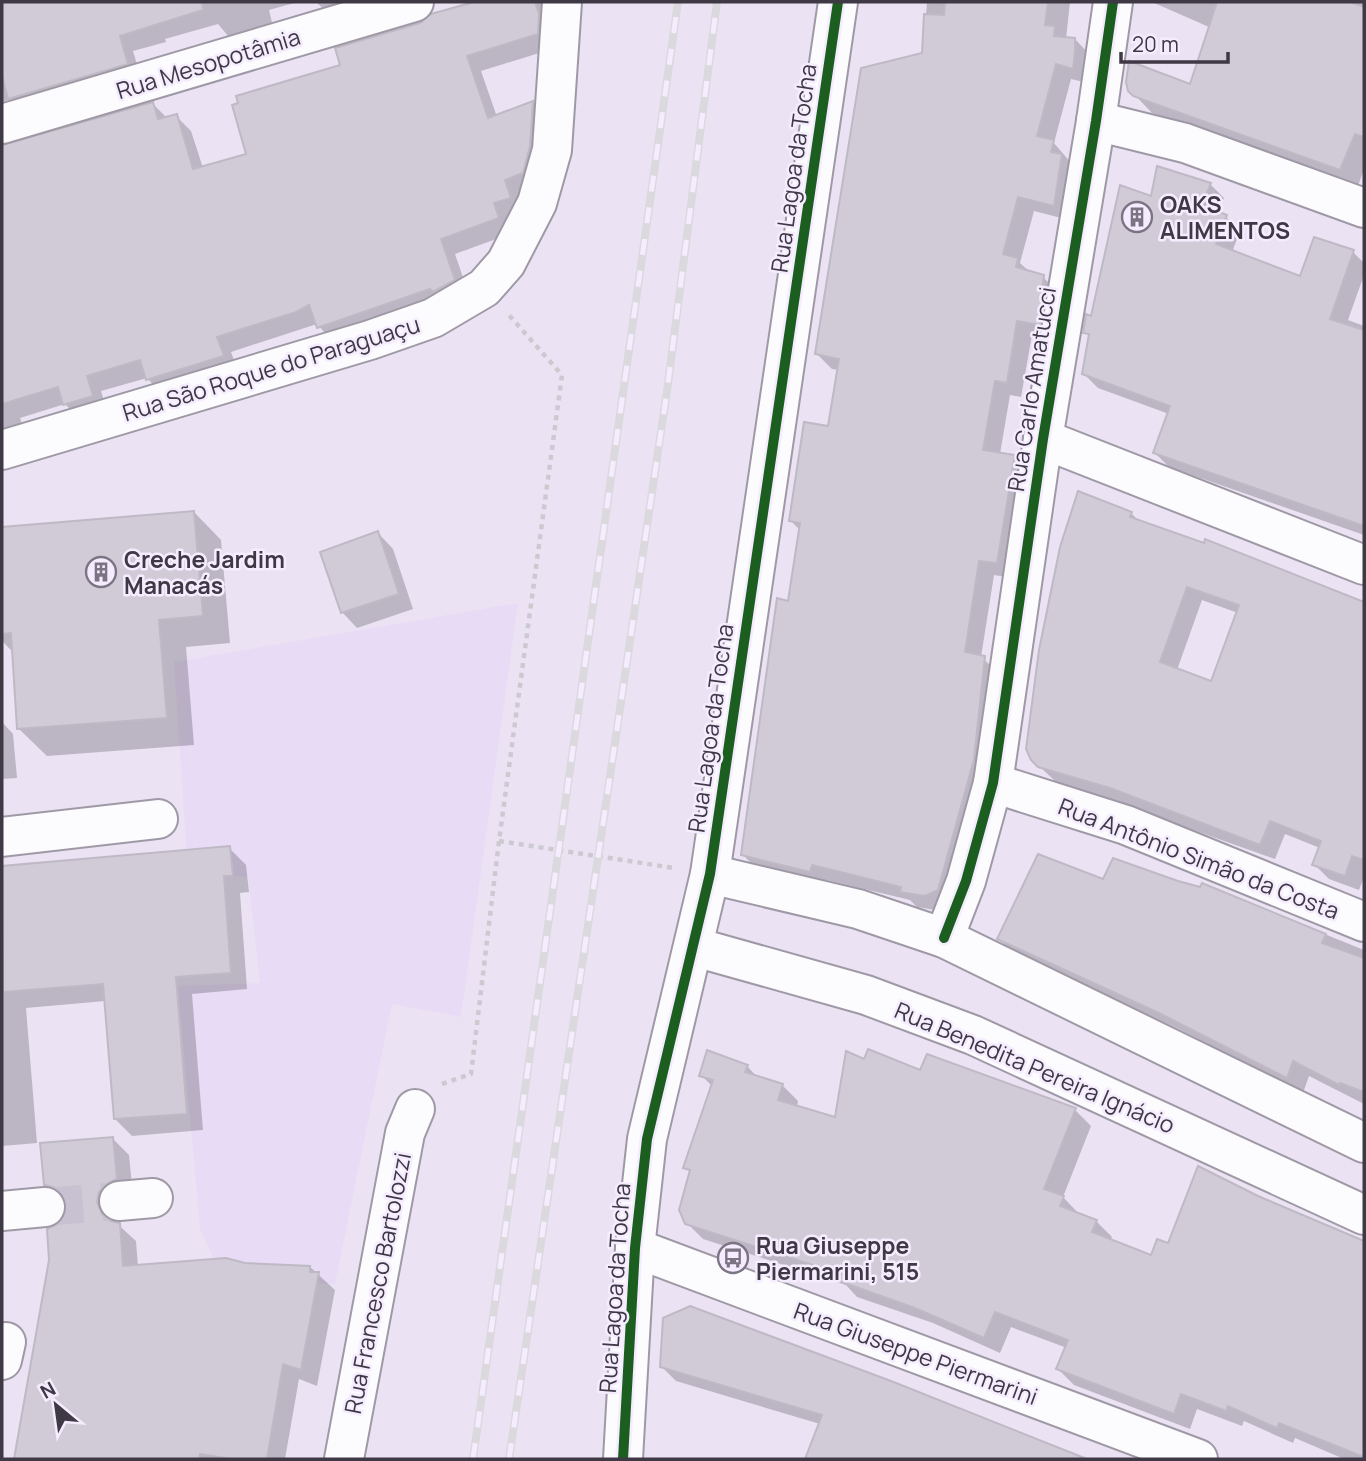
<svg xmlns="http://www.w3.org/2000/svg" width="1366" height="1461" font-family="Manrope,sans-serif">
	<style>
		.built { fill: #e8dbf6 }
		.shadow { fill: #0003; fill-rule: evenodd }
		.building { fill: #d1cbd8; stroke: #beb9c5; stroke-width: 2; fill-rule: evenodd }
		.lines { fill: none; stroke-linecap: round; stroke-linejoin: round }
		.minor-tunnel { stroke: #c8c1d1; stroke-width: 38; stroke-dasharray: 38 19; stroke-linecap: butt }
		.minor-casing { stroke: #9f99a6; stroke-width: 42 }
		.path { stroke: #cdc9d0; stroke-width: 4.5; stroke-dasharray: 5 5; stroke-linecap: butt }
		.minor { stroke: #fcfbfd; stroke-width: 38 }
		.rail-casing { stroke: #dbd9dd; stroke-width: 8 }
		.rail { stroke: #f5edff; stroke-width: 5; stroke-dasharray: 16; stroke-linecap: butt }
		.cycleway-casing { stroke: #f5edff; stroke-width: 15 }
		.cycleway { stroke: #1b5e20; stroke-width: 10 }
		.labels { text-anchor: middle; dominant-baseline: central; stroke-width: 5; stroke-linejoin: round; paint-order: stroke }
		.street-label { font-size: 23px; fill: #3e3944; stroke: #f5edff }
		.poi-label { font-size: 23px; font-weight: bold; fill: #3e3944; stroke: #f5edff; text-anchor: start }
	</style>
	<rect width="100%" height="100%" fill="#ebe3f4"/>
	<path class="built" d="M 518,603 L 461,1017 L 392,1004 L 335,1284 L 237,1283 L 214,1260 L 200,1229 L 178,986 L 260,983 L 248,877 L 188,873 L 174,662 Z"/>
	<g class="shadow">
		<path d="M 2,2 L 298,2 L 269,10 L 274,31 L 234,43 L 218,24 L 165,39 L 166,42 L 133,51 L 141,78 L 24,113 L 11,99 L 2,102 Z"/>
		<path d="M 316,2 L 399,2 L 329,14 Z"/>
		<path d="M 479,2 L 540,2 L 547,8 L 552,49 L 481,71 L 497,117 L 533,103 L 548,118 L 537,188 L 519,195 L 525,213 L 513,233 L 455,254 L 469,295 L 333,342 L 317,324 L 231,352 L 238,371 L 162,394 L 147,378 L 101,391 L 107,411 L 80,419 L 65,404 L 20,418 L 22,424 L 2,429 L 2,174 L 153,104 L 167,118 L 176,116 L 191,131 L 203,168 L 248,155 L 342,66 L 432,16 Z"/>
		<path d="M 927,2 L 1070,2 L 1066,39 L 1075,39 L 1090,55 L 1088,83 L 1071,79 L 1054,143 L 1077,170 L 1069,220 L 1034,211 L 1020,263 L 1031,273 L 1043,277 L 1058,292 L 1055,339 L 1032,335 L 1021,397 L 1010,395 L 1000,454 L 1014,456 L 1030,472 L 1012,578 L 994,575 L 981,657 L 999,673 L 989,775 L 941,911 L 917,907 L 910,900 L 827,880 L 825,886 L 758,870 L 743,855 L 801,531 L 791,521 L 829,428 L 838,370 L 832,369 L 817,354 L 923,55 Z"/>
		<path d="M 1152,2 L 1364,2 L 1364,169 L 1358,186 L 1152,113 L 1130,90 L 1192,86 L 1209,27 Z"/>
		<path d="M 1159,168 L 1210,184 L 1224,198 L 1218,213 L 1226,217 L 1240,231 L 1232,252 L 1301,278 L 1315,239 L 1353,252 L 1364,263 L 1364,275 L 1348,320 L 1364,326 L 1364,535 L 1169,467 L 1155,453 L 1169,414 L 1098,388 L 1084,374 L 1090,337 L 1085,332 L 1152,198 Z"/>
		<path d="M 194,512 L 221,540 L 230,643 L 186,647 L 194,745 L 47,756 L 19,729 L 14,653 L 2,641 L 2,529 Z"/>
		<path d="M 1131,513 L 1140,522 L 1205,545 L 1206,541 L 1364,602 L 1364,877 L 1359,890 L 1329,879 L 1314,864 L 1320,848 L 1285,834 L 1275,859 L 1055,781 L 1039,766 ZM 1202,600 L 1238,613 L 1212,683 L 1177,670 Z"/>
		<path d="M 378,533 L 393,549 L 413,609 L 357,628 L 342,612 Z"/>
		<path d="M 2,722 L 13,734 L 17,778 L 2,779 Z"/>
		<path d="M 229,848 L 246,865 L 249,892 L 240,893 L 247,989 L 192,994 L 203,1130 L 132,1136 L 115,1119 L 105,1001 L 26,1008 L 37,1143 L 2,1146 L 2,867 Z"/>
		<path d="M 1104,882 L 1201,889 L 1203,885 L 1364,950 L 1364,1104 L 1309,1076 L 1303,1093 L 1177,1028 L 1015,955 L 999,939 Z"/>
		<path d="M 865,1062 L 1075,1110 L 1091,1126 L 1063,1197 L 1079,1214 L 1096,1221 L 1112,1237 L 1110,1241 L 1152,1257 L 1169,1245 L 1199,1169 L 1331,1229 L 1340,1263 L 1364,1250 L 1364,1459 L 1344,1459 L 1295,1438 L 1293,1443 L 1244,1421 L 1242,1426 L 1197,1409 L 1190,1429 L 1074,1385 L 1058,1369 L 1067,1348 L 1011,1327 L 1000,1353 L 933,1323 L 857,1297 L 846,1285 L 703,1239 L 687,1223 L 691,1172 L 685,1167 L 712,1086 L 701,1075 L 747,1066 L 758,1078 L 782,1085 L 798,1101 L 797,1107 L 836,1119 Z"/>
		<path d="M 113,1139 L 129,1155 L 133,1196 L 115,1209 L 113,1220 L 136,1241 L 138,1267 L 310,1267 L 335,1290 L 317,1386 L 299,1379 L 285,1459 L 16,1459 L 51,1260 L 59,1226 L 67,1216 L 67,1202 L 62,1201 L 45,1184 Z"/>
		<path d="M 690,1308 L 1088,1459 L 808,1459 L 820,1424 L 676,1381 L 661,1366 Z"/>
	</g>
	<g class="building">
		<path d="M 2,2 L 202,2 L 203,10 L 120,36 L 128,64 L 8,99 L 2,76 Z"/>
		<path d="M 474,2 L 535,2 L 539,14 L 538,34 L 467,56 L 488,118 L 533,101 L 530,146 L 523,173 L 505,180 L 511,198 L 494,203 L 499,218 L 441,239 L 455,280 L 433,292 L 430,289 L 317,328 L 309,305 L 296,312 L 217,337 L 224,356 L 146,380 L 140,360 L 87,376 L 93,396 L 63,405 L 58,387 L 2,404 L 2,145 L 153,102 L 158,119 L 177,114 L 193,169 L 246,154 L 232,105 L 238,103 L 236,96 L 340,65 L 335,48 L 420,23 L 431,14 Z"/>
		<path d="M 945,2 L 1048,2 L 1045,25 L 1055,26 L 1054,36 L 1075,38 L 1075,51 L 1073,69 L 1056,64 L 1037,136 L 1054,140 L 1051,152 L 1062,154 L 1054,206 L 1018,197 L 1003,254 L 1018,258 L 1016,267 L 1044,275 L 1041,298 L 1044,299 L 1040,325 L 1017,321 L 1007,383 L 995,381 L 983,450 L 1015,455 L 997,563 L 979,561 L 965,652 L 985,656 L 974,759 L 938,890 L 925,896 L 900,892 L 901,887 L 812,865 L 810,872 L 741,855 L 777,598 L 788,601 L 800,523 L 789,521 L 804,422 L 828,426 L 839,359 L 815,354 L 861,68 L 922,53 L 924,14 L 944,15 Z"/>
		<path d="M 1217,2 L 1351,2 L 1364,7 L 1364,137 L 1355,134 L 1340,170 L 1133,96 L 1128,91 L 1126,82 L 1129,61 L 1190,84 Z"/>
		<path d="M 1157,166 L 1211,183 L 1202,205 L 1227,215 L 1216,244 L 1300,276 L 1314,237 L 1354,250 L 1330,319 L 1364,330 L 1364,526 L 1153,453 L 1170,406 L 1082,374 L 1089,334 L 1083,333 L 1086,314 L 1091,316 L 1120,185 L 1151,196 Z"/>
		<path d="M 1078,491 L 1132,512 L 1130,517 L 1204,543 L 1205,539 L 1364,602 L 1364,860 L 1352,856 L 1345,876 L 1312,865 L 1321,841 L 1270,821 L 1260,845 L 1110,788 L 1038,767 L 1031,760 L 1026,749 L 1039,650 L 1060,547 ZM 1187,587 L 1239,605 L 1211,681 L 1160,662 Z"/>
		<path d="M 194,511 L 203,616 L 159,620 L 167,718 L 17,729 L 11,633 L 2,634 L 2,527 Z"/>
		<path d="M 378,531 L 399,594 L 341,613 L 320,552 Z"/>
		<path d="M 230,846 L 233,876 L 224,876 L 231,973 L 176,977 L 187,1114 L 114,1119 L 103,984 L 3,992 L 2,866 Z"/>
		<path d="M 1038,854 L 1103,879 L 1113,858 L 1178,881 L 1200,887 L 1202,883 L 1326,934 L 1322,943 L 1364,958 L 1364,1092 L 1340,1083 L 1339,1085 L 1293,1061 L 1287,1078 L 1159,1013 L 997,939 Z"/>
		<path d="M 868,1049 L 920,1070 L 927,1054 L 1076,1108 L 1044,1189 L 1064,1196 L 1060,1206 L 1097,1220 L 1092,1232 L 1151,1255 L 1157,1239 L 1168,1243 L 1198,1166 L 1258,1196 L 1364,1241 L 1364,1457 L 1279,1423 L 1277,1428 L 1228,1406 L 1226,1411 L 1181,1394 L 1174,1414 L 1056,1369 L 1068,1340 L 995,1312 L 984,1338 L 915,1308 L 839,1281 L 841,1274 L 685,1224 L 679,1210 L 690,1170 L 683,1168 L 713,1080 L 699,1076 L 707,1050 L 748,1065 L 745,1072 L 783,1084 L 778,1100 L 835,1117 L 846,1051 L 864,1059 Z"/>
		<path d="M 113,1137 L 117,1179 L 106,1184 L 99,1192 L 97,1202 L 102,1214 L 110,1221 L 120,1223 L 123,1266 L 226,1258 L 245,1263 L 310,1266 L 310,1272 L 319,1272 L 301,1370 L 283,1364 L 267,1459 L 231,1459 L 200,1454 L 199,1459 L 14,1459 L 49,1260 L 47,1229 L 58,1224 L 65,1215 L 67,1206 L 62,1194 L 53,1187 L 44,1185 L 40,1143 Z"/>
		<path d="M 690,1306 L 891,1381 L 1087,1459 L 805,1459 L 822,1415 L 660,1367 L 663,1318 Z"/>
	</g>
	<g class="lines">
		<path class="minor-tunnel" d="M 45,1207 L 119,1201"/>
		<g class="minor-casing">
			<g id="minor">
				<path d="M 1096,121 L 1185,143 L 1364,208"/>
				<path d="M 2,124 L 414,2"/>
				<path d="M 1043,439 L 1364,565"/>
				<path d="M 2,450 L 370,340 L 433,318 L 484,288 L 506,263 L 537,203 L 552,150 L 562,2"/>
				<path d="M 993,783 L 1126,825 L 1364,922"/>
				<path d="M 2,837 L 158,819"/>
				<path d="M 710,874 L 858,909 L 944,938 L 1364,1143"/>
				<path d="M 944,938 L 966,881 L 993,783 L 1043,439 L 1096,121 L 1113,2"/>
				<path d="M 695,947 L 866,995 L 973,1035 L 1364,1215"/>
				<path d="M 119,1201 L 153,1198"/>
				<path d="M 2,1211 L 45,1207"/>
				<path d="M 635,1248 L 1198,1459"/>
				<path d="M 2,1360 L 6,1342"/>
				<path d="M 344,1459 L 405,1133 L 415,1109"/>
				<path d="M 623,1459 L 635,1248 L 647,1139 L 710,874 L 838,2"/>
			</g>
		</g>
		<g class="path">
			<path d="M 499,841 L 674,868"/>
			<path d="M 442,1084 L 471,1074 L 499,841 L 562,375 L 508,314"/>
		</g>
		<use href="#minor" class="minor"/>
		<g class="rail-casing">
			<g id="rail">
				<path d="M 473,1459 L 678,2"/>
				<path d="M 509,1459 L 667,391 L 717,2"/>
			</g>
		</g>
		<use href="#rail" class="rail"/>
		<g class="cycleway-casing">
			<g id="cycleway">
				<path d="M 944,938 L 966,881 L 993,783 L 1043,439 L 1096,121 L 1113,2"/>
				<path d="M 623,1459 L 635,1248 L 647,1139 L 710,874 L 838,2"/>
			</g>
		</g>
		<use href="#cycleway" class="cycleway"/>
	</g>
	<defs>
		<g id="building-ring" transform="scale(1.575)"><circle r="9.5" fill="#f5edff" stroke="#7b7482" stroke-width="1.5"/><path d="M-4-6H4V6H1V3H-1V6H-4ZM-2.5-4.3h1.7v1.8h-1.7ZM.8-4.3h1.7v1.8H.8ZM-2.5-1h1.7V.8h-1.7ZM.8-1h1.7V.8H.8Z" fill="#7b7482"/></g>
		<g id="bus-ring" transform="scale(1.575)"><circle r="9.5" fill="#f5edff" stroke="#7b7482" stroke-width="1.5"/><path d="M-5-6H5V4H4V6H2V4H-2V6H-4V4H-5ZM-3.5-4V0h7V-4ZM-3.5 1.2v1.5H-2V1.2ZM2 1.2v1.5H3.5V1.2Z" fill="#7b7482"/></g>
	</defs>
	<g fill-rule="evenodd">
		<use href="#building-ring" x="1137" y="217"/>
		<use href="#building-ring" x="101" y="572"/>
		<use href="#bus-ring" x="733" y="1258"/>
	</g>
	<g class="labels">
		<g class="street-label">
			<text transform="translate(208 63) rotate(-17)">Rua Mesopotâmia</text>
			<text transform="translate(793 168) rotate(-82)">Rua Lagoa da Tocha</text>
			<text transform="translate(271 368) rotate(-17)">Rua São Roque do Paraguaçu</text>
			<text transform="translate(1031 389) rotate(-81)">Rua Carlo Amatucci</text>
			<text transform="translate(710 728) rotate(-82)">Rua Lagoa da Tocha</text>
			<text transform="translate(1199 858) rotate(21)">Rua Antônio Simão da Costa</text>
			<text transform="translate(1035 1067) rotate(23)">Rua Benedita Pereira Ignácio</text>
			<text transform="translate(377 1283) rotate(-79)">Rua Francesco Bartolozzi</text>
			<text transform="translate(614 1288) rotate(-86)">Rua Lagoa da Tocha</text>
			<text transform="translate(916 1353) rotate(20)">Rua Giuseppe Piermarini</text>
		</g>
		<g class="poi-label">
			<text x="1160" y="204">OAKS<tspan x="1160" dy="26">ALIMENTOS</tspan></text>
			<text x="124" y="559">Creche Jardim<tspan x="124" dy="26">Manacás</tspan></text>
			<text x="756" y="1245">Rua Giuseppe<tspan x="756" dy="26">Piermarini, 515</tspan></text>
		</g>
	</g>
	<rect width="1366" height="1461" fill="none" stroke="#3e3944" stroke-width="7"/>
	<g transform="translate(56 1405) rotate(331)" stroke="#f5edff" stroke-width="5" paint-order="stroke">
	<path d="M0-5L12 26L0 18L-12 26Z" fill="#3e3944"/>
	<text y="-10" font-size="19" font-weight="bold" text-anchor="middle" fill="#3e3944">N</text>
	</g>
	<path d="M1121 52v10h107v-10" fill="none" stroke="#3e3944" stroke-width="3.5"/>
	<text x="1132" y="52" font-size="21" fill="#3e3944" stroke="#f5edff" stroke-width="5" paint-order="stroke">20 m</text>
</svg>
